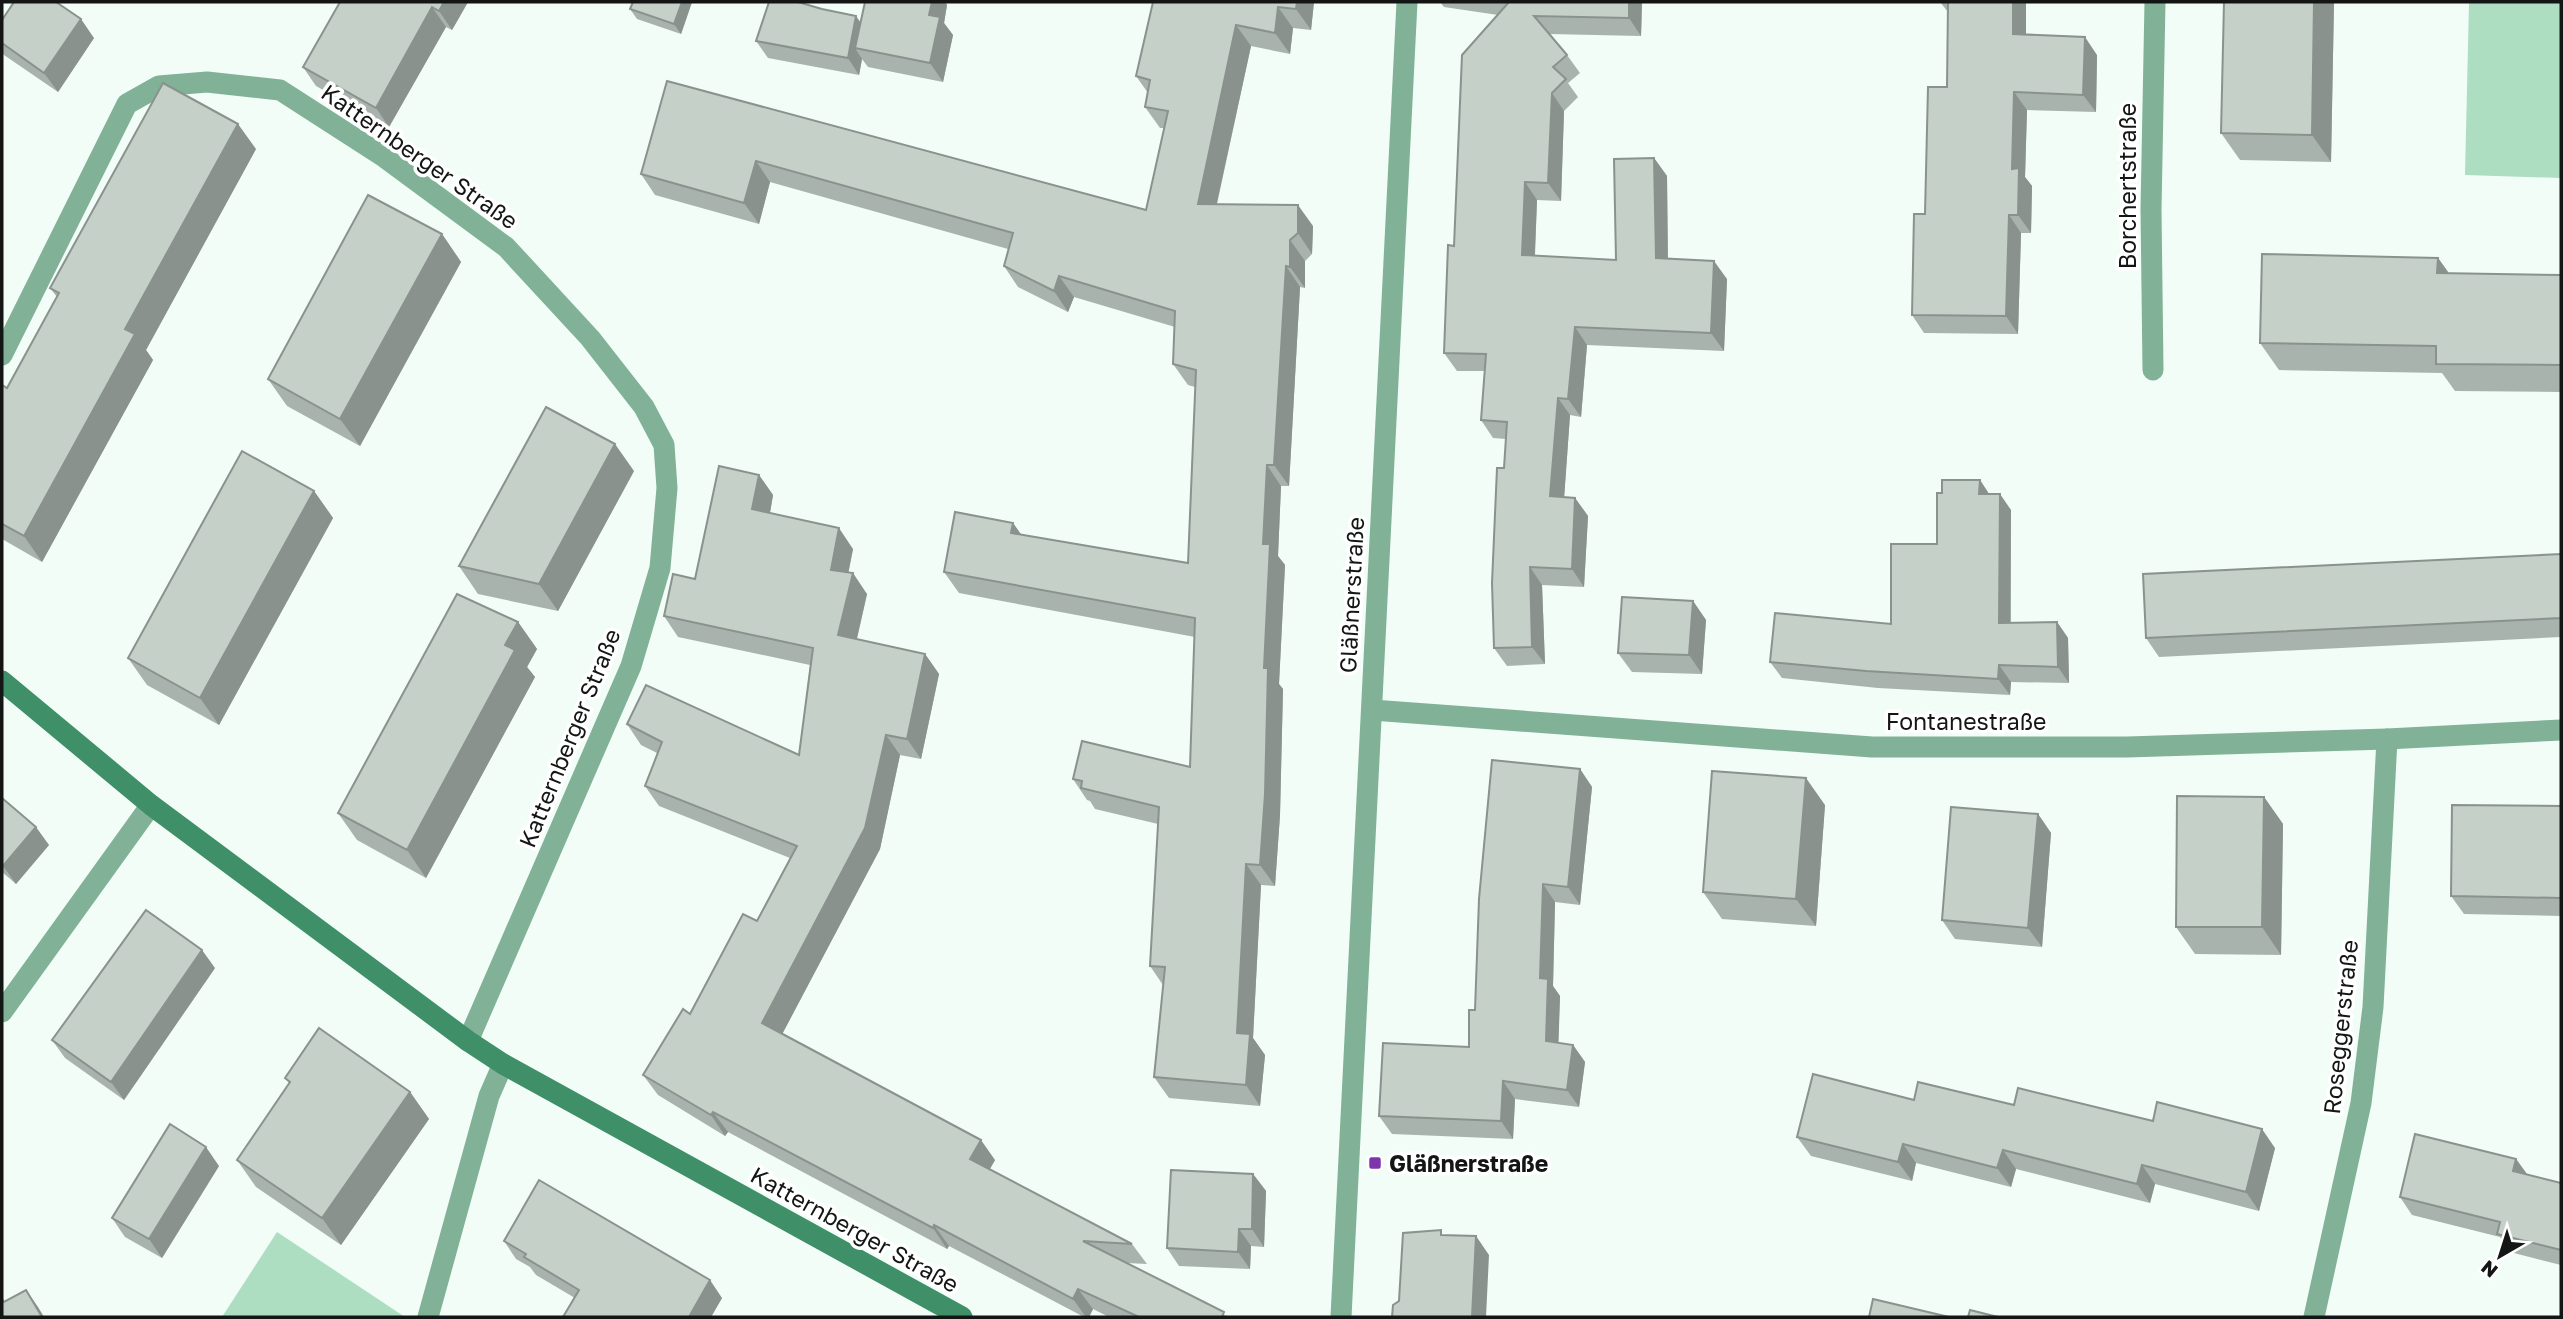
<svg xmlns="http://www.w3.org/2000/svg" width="2563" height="1319" font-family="'Golos Text',sans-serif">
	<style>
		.green { fill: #addec2 }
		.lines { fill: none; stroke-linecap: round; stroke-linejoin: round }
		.street { stroke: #81b297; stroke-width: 21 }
		.secondary { stroke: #3f8f68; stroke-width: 21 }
		.wall { fill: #a9b3ad }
		.shaded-wall { fill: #8a928d }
		.building { fill: #c5d0c9; stroke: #8a928d; stroke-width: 2 }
		.poi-dot { fill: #7e37aa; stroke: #fff; stroke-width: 2.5 }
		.labels { text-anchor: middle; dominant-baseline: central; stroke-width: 7; stroke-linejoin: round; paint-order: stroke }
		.street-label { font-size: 23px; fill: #131614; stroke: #fff }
		.poi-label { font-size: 23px; font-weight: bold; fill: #131614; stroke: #fff; text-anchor: start }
	</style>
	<rect width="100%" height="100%" fill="#f2fdf7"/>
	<g class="green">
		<path d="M 2469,2 L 2561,2 L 2561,178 L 2465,175 Z"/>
		<path d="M 277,1232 L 405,1317 L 222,1317 Z"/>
	</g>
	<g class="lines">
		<g class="street">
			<path d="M 2,355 L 127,104 L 159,86 L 207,82 L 280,90 L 384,157 L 506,247 L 590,338 L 644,407 L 664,445 L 667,488 L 660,568 L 631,666 L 468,1041"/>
			<path d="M 2153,370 L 2151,209 L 2155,2"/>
			<path d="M 1372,710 L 1872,747 L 2127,747 L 2387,739 L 2561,730"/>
			<path d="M 2,1012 L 151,805"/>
			<path d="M 428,1317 L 489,1096 L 503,1064"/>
			<path d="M 1341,1317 L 1407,2"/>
			<path d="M 2314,1317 L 2361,1103 L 2373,1007 L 2387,739"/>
		</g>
		<path class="secondary" d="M 2,681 L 151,805 L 468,1041 L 503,1064 L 962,1317"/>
	</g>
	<g class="wall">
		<path d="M 340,2 L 468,2 L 452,30 L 446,27 L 389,127 L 316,86 L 303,67 Z"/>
		<path d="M 633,2 L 692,2 L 681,34 L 637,19 L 630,9 Z"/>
		<path d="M 865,2 L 945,2 L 947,5 L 944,23 L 953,35 L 943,82 L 868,67 L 862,59 L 859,75 L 768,58 L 756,41 L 860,23 Z"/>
		<path d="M 1153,2 L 1314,2 L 1311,30 L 1293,28 L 1290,54 L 1251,46 L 1217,204 L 1313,226 L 1312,254 L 1305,261 L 1305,288 L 1300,287 L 1289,486 L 1281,486 L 1278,556 L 1285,565 L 1279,684 L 1283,689 L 1280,815 L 1275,886 L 1261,885 L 1253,1038 L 1265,1055 L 1260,1106 L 1169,1098 L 1154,1077 L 1163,985 L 1150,966 L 1158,824 L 1095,809 L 1090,801 L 1087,800 L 1073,779 L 1190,767 L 1195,637 L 959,593 L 944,572 L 1013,523 L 1021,535 L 1188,563 L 1195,387 L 1188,385 L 1173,364 L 1175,327 L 1074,297 L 1068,312 L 1018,287 L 1004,266 L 1008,249 L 770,182 L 759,224 L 655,195 L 641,174 L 667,81 L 1146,210 L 1164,128 L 1160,128 L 1145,107 L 1148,93 L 1136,76 Z"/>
		<path d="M 1440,2 L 1642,2 L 1641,36 L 1549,34 L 1567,55 L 1580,73 L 1568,83 L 1578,97 L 1564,111 L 1561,201 L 1537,200 L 1535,256 L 1616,260 L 1654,158 L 1667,176 L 1668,259 L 1727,279 L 1724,351 L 1587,345 L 1581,417 L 1570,415 L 1564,497 L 1575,498 L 1588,516 L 1584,587 L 1542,585 L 1545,664 L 1507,666 L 1494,648 L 1506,439 L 1493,438 L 1481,420 L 1485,371 L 1457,371 L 1444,353 L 1454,246 L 1498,15 L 1444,7 Z"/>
		<path d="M 1940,2 L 2026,2 L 2026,35 L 2097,55 L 2096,112 L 2027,110 L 2025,177 L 2032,186 L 2031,233 L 2021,233 L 2018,334 L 1924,333 L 1912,315 L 1925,214 L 1947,87 L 1948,12 Z"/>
		<path d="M 2224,2 L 2334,2 L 2331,162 L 2240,160 L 2221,133 Z"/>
		<path d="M 2,20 L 94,38 L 58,92 L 4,55 L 2,51 Z"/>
		<path d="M 256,149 L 146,350 L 153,360 L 42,562 L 2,539 L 2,385 L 7,388 L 57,297 L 50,288 Z"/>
		<path d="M 442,234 L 461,262 L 360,446 L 287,406 L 268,379 Z"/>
		<path d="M 2438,258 L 2449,273 L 2561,275 L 2561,392 L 2455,391 L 2442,373 L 2279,370 L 2260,343 Z"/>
		<path d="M 634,471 L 558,611 L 478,594 L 459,566 Z"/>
		<path d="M 759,475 L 773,495 L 770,513 L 853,549 L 848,573 L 867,594 L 857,639 L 925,654 L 939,674 L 921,759 L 900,755 L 880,849 L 782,1034 L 995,1160 L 990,1169 L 1132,1244 L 1147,1264 L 1127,1263 L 1228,1317 L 1109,1317 L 1093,1309 L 1089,1317 L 1084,1317 L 949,1246 L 947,1249 L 728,1132 L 725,1136 L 658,1095 L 643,1075 L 690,1014 L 757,921 L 790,858 L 659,806 L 645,786 L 657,753 L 641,745 L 627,724 L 799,755 L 810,665 L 678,637 L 664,616 L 695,579 Z"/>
		<path d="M 1980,480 L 1989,494 L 2011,510 L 2011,623 L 2057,622 L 2068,638 L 2069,683 L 2011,682 L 2010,695 L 1878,688 L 1782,678 L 1770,662 L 1891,624 L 1937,544 L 1942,493 Z"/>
		<path d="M 314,491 L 333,518 L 219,725 L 147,685 L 128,658 Z"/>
		<path d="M 2561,554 L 2561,637 L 2159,657 L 2146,638 Z"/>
		<path d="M 1693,601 L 1706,620 L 1702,674 L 1632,672 L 1618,653 Z"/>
		<path d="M 518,622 L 537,649 L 527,667 L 535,677 L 426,878 L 357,840 L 338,813 Z"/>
		<path d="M 1580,769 L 1592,787 L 1580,905 L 1555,902 L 1553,986 L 1560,996 L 1558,1043 L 1573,1045 L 1585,1062 L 1579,1107 L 1515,1099 L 1513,1139 L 1392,1134 L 1379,1116 L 1469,1047 L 1475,1010 Z"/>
		<path d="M 2264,797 L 2283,824 L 2281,955 L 2195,954 L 2176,927 Z"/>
		<path d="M 2,798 L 49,845 L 16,884 L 2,872 Z"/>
		<path d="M 1825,805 L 1816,926 L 1722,919 L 1703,892 Z"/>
		<path d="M 2561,806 L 2561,916 L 2464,914 L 2451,896 Z"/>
		<path d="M 2038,814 L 2051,833 L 2042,947 L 1955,939 L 1942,920 Z"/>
		<path d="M 215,968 L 124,1100 L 65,1058 L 52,1040 Z"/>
		<path d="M 285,1078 L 410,1092 L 429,1119 L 341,1245 L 256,1187 L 237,1160 L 289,1083 Z"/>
		<path d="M 2014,1105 L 2153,1121 L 2275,1148 L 2259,1211 L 2155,1184 L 2150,1203 L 2016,1169 L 2011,1187 L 1916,1163 L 1912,1181 L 1811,1156 L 1797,1137 Z"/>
		<path d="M 2516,1159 L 2527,1174 L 2561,1183 L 2561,1265 L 2510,1252 L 2500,1237 L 2412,1215 L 2400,1197 Z"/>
		<path d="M 219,1166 L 162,1258 L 125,1237 L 112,1218 Z"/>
		<path d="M 1253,1174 L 1266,1191 L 1264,1247 L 1251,1246 L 1250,1269 L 1179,1266 L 1167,1248 Z"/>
		<path d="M 504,1241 L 722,1298 L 711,1317 L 563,1317 L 575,1298 L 536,1275 L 530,1267 L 516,1259 Z"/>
	</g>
	<g class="shaded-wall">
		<path d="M 444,2 L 468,2 L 452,30 L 439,11 Z"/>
		<path d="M 682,2 L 692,2 L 681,34 L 674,24 Z"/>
		<path d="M 932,2 L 945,2 L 947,5 L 944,23 L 953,35 L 943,82 L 930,63 L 929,15 Z"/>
		<path d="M 1297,2 L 1314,2 L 1311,30 L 1296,9 Z"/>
		<path d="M 1629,2 L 1642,2 L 1641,36 L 1629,18 Z"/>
		<path d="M 2013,2 L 2026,2 L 2026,52 L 2013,34 Z"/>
		<path d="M 2314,2 L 2334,2 L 2331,162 L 2312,135 Z"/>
		<path d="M 432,7 L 446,27 L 389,127 L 376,108 Z"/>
		<path d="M 1278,7 L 1293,28 L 1290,54 L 1275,33 Z"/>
		<path d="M 856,16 L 868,33 L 855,48 L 862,59 L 859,75 L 848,58 Z"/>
		<path d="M 81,19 L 94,38 L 58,92 L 44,73 Z"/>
		<path d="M 1236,25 L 1251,46 L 1212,225 L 1198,204 Z"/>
		<path d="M 2085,37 L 2097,55 L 2096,112 L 2083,95 Z"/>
		<path d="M 2014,92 L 2027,110 L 2025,177 L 2032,186 L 2031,233 L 2018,215 L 2012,169 Z"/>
		<path d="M 1552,93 L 1564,111 L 1561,201 L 1548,183 Z"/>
		<path d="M 238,124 L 256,149 L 146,350 L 153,360 L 42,562 L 24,536 L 125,329 Z"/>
		<path d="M 1654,158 L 1667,176 L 1668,276 L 1656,258 Z"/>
		<path d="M 756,161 L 770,182 L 759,224 L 744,203 Z"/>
		<path d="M 1525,182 L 1537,200 L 1534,273 L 1522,255 Z"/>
		<path d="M 1298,205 L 1313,226 L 1312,254 L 1298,233 Z"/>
		<path d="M 2009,215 L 2021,233 L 2018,334 L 2006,316 Z"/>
		<path d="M 442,234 L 461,262 L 360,446 L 340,419 Z"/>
		<path d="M 1290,240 L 1305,261 L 1305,288 L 1290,267 Z"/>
		<path d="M 2438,258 L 2457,285 L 2437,273 Z"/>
		<path d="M 1714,261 L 1727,279 L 1724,351 L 1711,333 Z"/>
		<path d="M 1286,266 L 1300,287 L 1289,486 L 1274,465 Z"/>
		<path d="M 1059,276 L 1074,297 L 1068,312 L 1054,291 Z"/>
		<path d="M 1575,327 L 1587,345 L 1581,417 L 1568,399 Z"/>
		<path d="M 1558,398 L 1570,415 L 1563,514 L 1550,496 Z"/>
		<path d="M 615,444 L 634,471 L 558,611 L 539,584 Z"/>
		<path d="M 1267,465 L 1281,486 L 1278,556 L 1285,565 L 1279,684 L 1283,689 L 1280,815 L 1275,886 L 1260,865 L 1263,544 Z"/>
		<path d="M 759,475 L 773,495 L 767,530 L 752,509 Z"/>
		<path d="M 1980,480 L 1991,497 L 1979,494 Z"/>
		<path d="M 314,491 L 333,518 L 219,725 L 200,698 Z"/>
		<path d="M 2000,494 L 2011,510 L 2010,639 L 1999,623 Z"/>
		<path d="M 1575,498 L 1588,516 L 1584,587 L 1572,569 Z"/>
		<path d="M 1013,523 L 1028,544 L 1011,533 Z"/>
		<path d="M 839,528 L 853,549 L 845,590 L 831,570 Z"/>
		<path d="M 1530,567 L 1542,585 L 1545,664 L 1532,647 Z"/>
		<path d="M 853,573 L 867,594 L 853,655 L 838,635 Z"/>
		<path d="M 1693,601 L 1706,620 L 1702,674 L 1689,655 Z"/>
		<path d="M 518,622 L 537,649 L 527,667 L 535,677 L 426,878 L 407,850 L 505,645 Z"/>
		<path d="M 2057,622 L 2068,638 L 2069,683 L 2058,667 Z"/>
		<path d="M 925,654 L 939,674 L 921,759 L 907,739 Z"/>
		<path d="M 1999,665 L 2011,682 L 2010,695 L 1998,679 Z"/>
		<path d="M 886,735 L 900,755 L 880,849 L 777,1044 L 762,1023 Z"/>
		<path d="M 1580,769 L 1592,787 L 1580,905 L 1568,887 Z"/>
		<path d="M 1806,778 L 1825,805 L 1816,926 L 1796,899 Z"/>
		<path d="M 2264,797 L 2283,824 L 2281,955 L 2262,927 Z"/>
		<path d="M 2038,814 L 2051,833 L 2042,947 L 2028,928 Z"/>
		<path d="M 36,827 L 49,845 L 16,884 L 3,866 Z"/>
		<path d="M 1246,864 L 1261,885 L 1253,1038 L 1265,1055 L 1260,1106 L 1246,1085 L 1237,1033 Z"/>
		<path d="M 1543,884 L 1555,902 L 1553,986 L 1560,996 L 1558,1059 L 1546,1041 L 1540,978 Z"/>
		<path d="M 202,950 L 215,968 L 124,1100 L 111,1082 Z"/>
		<path d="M 1573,1045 L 1585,1062 L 1579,1107 L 1567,1090 Z"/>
		<path d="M 1503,1081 L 1515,1099 L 1513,1139 L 1501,1121 Z"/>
		<path d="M 410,1092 L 429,1119 L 341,1245 L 322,1218 Z"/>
		<path d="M 713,1112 L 728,1132 L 725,1136 L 711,1115 Z"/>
		<path d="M 2262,1129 L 2275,1148 L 2259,1211 L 2246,1192 Z"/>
		<path d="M 981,1140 L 995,1160 L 984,1179 L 970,1159 Z"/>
		<path d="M 1903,1144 L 1916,1163 L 1912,1181 L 1898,1162 Z"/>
		<path d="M 206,1147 L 219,1166 L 162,1258 L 149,1239 Z"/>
		<path d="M 2003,1150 L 2016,1169 L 2011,1187 L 1997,1168 Z"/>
		<path d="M 2516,1159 L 2529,1177 L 2513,1171 Z"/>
		<path d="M 2142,1165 L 2155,1184 L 2150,1203 L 2137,1184 Z"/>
		<path d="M 1253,1174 L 1266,1191 L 1264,1247 L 1252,1229 Z"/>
		<path d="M 934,1225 L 949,1246 L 947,1249 L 933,1228 Z"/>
		<path d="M 1239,1229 L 1251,1246 L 1250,1269 L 1238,1252 Z"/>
		<path d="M 1476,1236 L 1489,1255 L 1486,1317 L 1472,1317 Z"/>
		<path d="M 710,1280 L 722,1298 L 711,1317 L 689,1317 Z"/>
		<path d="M 1078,1289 L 1093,1309 L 1089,1317 L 1086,1317 L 1073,1299 Z"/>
		<path d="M 26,1290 L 38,1307 L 44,1317 L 42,1317 Z"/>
	</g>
	<g class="building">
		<path d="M 14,2 L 56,2 L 81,19 L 44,73 L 2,43 L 2,20 Z"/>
		<path d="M 340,2 L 444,2 L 439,11 L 432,7 L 376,108 L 303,67 Z"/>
		<path d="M 633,2 L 682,2 L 674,24 L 630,9 Z"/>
		<path d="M 769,2 L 798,2 L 822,9 L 856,16 L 848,58 L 756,41 Z"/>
		<path d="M 865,2 L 932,2 L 929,15 L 940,17 L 930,63 L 855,48 Z"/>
		<path d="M 1153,2 L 1297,2 L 1296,9 L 1278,7 L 1275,33 L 1236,25 L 1198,204 L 1298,205 L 1298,233 L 1290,240 L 1290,267 L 1286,266 L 1274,465 L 1267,465 L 1263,544 L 1270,544 L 1264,668 L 1268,668 L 1265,794 L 1260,865 L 1246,864 L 1237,1033 L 1250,1034 L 1246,1085 L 1154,1077 L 1165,967 L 1150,966 L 1159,807 L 1081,788 L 1082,781 L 1073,779 L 1082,741 L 1190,767 L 1195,618 L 944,572 L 955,512 L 1013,523 L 1011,533 L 1188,563 L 1196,370 L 1173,364 L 1175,311 L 1059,276 L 1054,291 L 1004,266 L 1013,233 L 756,161 L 744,203 L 641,174 L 667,81 L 1146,210 L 1168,111 L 1145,107 L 1150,80 L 1136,76 Z"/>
		<path d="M 1509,2 L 1629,2 L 1629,18 L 1534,16 L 1567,55 L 1553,67 L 1566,79 L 1552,93 L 1548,183 L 1525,182 L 1522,255 L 1616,260 L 1614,159 L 1654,158 L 1656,258 L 1714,261 L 1711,333 L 1575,327 L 1568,399 L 1558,398 L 1550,496 L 1575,498 L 1572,569 L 1530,567 L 1532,647 L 1494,648 L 1492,583 L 1497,468 L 1504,468 L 1507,422 L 1481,420 L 1486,354 L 1444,353 L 1448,245 L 1454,246 L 1462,55 Z"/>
		<path d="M 1948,2 L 2013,2 L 2013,34 L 2085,37 L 2083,95 L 2014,92 L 2012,169 L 2019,168 L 2018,215 L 2009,215 L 2006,316 L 1912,315 L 1914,214 L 1925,214 L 1928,87 L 1947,87 Z"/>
		<path d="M 2224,2 L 2314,2 L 2312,135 L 2221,133 Z"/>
		<path d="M 163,83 L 238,124 L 125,329 L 135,334 L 24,536 L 2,524 L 2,385 L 7,388 L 59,293 L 50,288 Z"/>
		<path d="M 368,195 L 442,234 L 340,419 L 268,379 Z"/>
		<path d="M 2262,254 L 2438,258 L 2437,273 L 2561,275 L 2561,365 L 2436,364 L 2436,346 L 2260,343 Z"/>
		<path d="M 546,407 L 615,444 L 539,584 L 459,566 Z"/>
		<path d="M 242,451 L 314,491 L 200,698 L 128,658 Z"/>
		<path d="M 719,466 L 759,475 L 752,509 L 839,528 L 831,570 L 853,573 L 838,635 L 925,654 L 907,739 L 886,735 L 865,828 L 762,1023 L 981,1140 L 970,1159 L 1132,1244 L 1083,1241 L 1224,1312 L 1222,1317 L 1139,1317 L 1078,1289 L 1073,1299 L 934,1225 L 933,1228 L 713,1112 L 711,1115 L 643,1075 L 683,1009 L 690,1014 L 743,914 L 757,921 L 797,846 L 645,786 L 662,742 L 627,724 L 646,685 L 799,755 L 813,648 L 664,616 L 673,574 L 695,579 Z"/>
		<path d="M 1942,480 L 1980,480 L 1979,494 L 2000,494 L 1999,623 L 2057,622 L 2058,667 L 1999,665 L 1998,679 L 1866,671 L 1770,662 L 1775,613 L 1891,624 L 1891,544 L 1937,544 L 1937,493 L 1942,493 Z"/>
		<path d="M 2561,554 L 2561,618 L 2146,638 L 2143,574 Z"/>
		<path d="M 457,594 L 518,622 L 505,645 L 515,650 L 407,850 L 338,813 Z"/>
		<path d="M 1622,597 L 1693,601 L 1689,655 L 1618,653 Z"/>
		<path d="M 1492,760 L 1580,769 L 1568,887 L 1543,884 L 1540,978 L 1548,979 L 1546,1041 L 1573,1045 L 1567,1090 L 1503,1081 L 1501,1121 L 1379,1116 L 1383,1043 L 1469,1047 L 1469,1010 L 1475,1010 L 1479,899 Z"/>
		<path d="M 1712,771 L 1806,778 L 1796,899 L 1703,892 Z"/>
		<path d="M 2177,796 L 2264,797 L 2262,927 L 2176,927 Z"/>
		<path d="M 2,798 L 36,827 L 3,866 L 2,865 Z"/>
		<path d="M 2452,805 L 2561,806 L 2561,898 L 2451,896 Z"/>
		<path d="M 1951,807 L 2038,814 L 2028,928 L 1942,920 Z"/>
		<path d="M 146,910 L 202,950 L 111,1082 L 52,1040 Z"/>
		<path d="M 319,1028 L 410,1092 L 322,1218 L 237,1160 L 290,1082 L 285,1078 Z"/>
		<path d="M 1813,1074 L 1914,1100 L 1918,1082 L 2014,1105 L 2018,1088 L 2153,1121 L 2157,1102 L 2262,1129 L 2246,1192 L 2142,1165 L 2137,1184 L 2003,1150 L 1997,1168 L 1903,1144 L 1898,1162 L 1797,1137 Z"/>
		<path d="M 170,1124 L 206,1147 L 149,1239 L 112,1218 Z"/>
		<path d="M 2415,1134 L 2516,1159 L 2513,1171 L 2561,1183 L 2561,1250 L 2497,1234 L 2500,1222 L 2400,1197 Z"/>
		<path d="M 1171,1170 L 1253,1174 L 1252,1229 L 1239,1229 L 1238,1252 L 1167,1248 Z"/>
		<path d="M 539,1180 L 710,1280 L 689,1317 L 563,1317 L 579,1290 L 524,1257 L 526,1254 L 504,1241 Z"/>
		<path d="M 1441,1230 L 1441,1235 L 1476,1236 L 1472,1317 L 1392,1317 L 1393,1305 L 1399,1301 L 1403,1233 Z"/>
		<path d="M 26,1290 L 42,1317 L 2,1317 L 2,1299 L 4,1302 Z"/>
		<path d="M 1873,1299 L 1949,1317 L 1869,1317 Z"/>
		<path d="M 1970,1310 L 1998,1317 L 1968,1317 Z"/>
	</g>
	<rect class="poi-dot" x="1368" y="1156" width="14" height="14" rx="3.5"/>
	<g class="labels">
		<g class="street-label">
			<text transform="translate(420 156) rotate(35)">Katternberger Straße</text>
			<text transform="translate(2127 186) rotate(-90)">Borchertstraße</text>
			<text transform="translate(1351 595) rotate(-87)">Gläßnerstraße</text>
			<text x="1966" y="721">Fontanestraße</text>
			<text transform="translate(569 738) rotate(-68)">Katternberger Straße</text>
			<text transform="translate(2340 1027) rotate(-84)">Roseggerstraße</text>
			<text transform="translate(855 1229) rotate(29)">Katternberger Straße</text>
		</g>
		<g class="poi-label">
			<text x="1389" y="1163">Gläßnerstraße</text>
		</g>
	</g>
	<rect width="2563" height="1319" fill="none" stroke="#131614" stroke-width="7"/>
	<g transform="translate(2500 1256) rotate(219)" stroke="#ffffff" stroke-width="5" paint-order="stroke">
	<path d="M0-5L12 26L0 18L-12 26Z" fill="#131614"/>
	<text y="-10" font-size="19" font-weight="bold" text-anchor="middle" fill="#131614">N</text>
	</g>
</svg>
